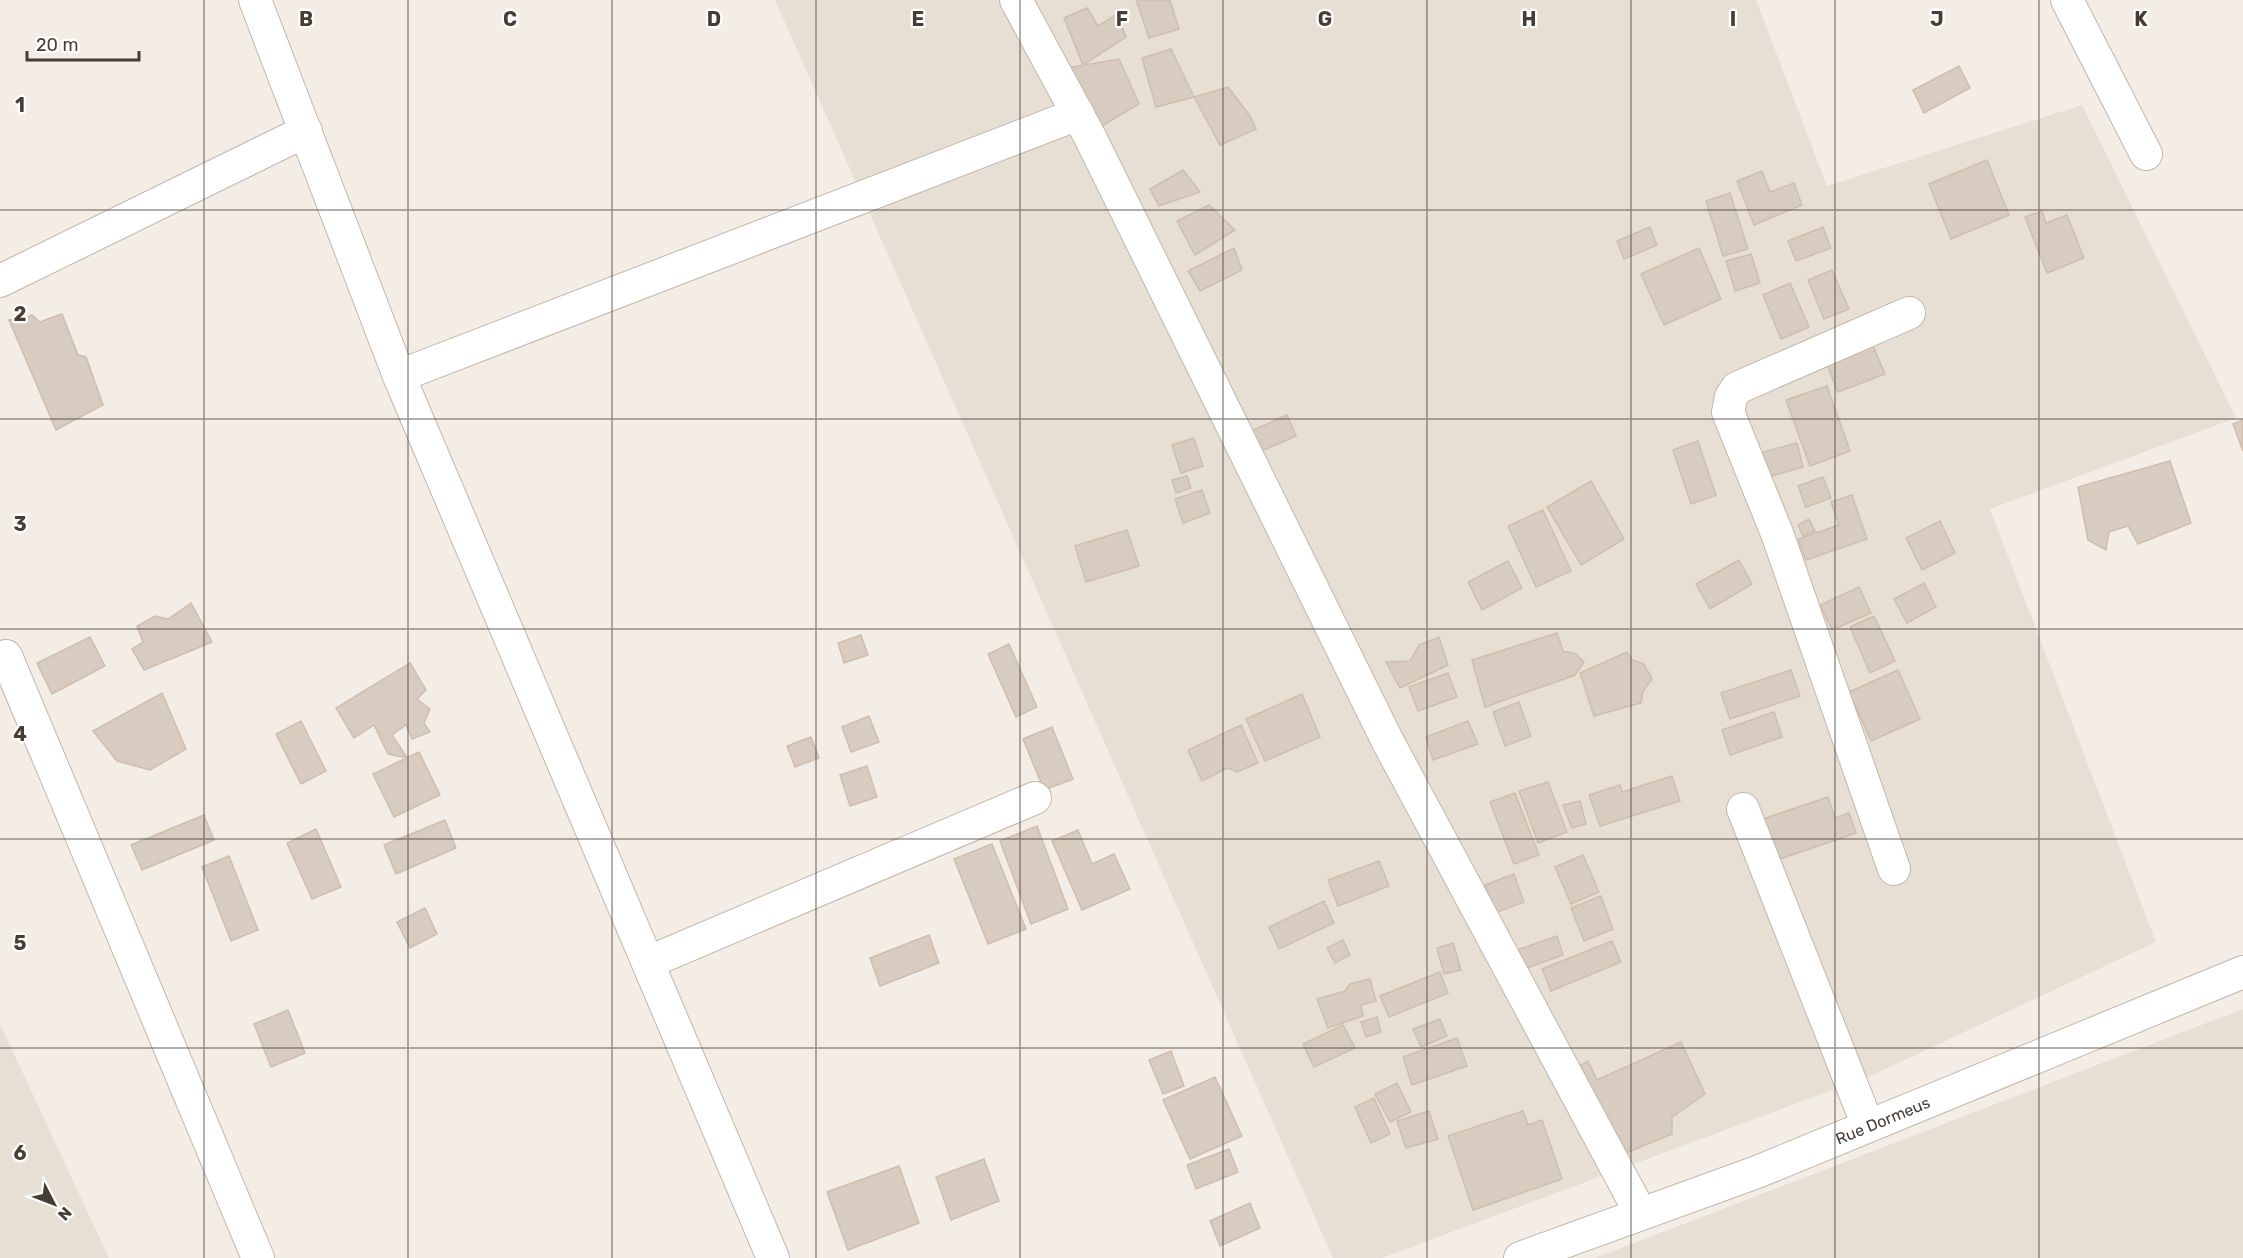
<svg xmlns="http://www.w3.org/2000/svg" width="2243" height="1258" font-family="Rubik,sans-serif">
	<style>
		.residential { fill: #e7dfd4 }
		.building { fill: #d8cbbf; stroke: #cfbeaf; stroke-width: 1.5 }
		.lines { fill: none; stroke-linecap: round; stroke-linejoin: round }
		.street-casing { stroke: #c1b7ac; stroke-width: 34 }
		.street { stroke: #fff; stroke-width: 32 }
		.grid { fill: none; stroke: #463d35; stroke-width: 1.5; stroke-opacity: 0.55 }
		.labels { text-anchor: middle; dominant-baseline: central; stroke-width: 4.5; stroke-linejoin: round; paint-order: stroke }
		.street-label { font-size: 16px; fill: #463d35; stroke: #fff }
		.grid-label { font-size: 20px; text-anchor: middle; font-weight: bold; fill: #463d35; stroke: #fff; stroke-width: 4.5; stroke-linejoin: round; paint-order: stroke }
	</style>
	<rect width="100%" height="100%" fill="#f3ede6"/>
	<g class="residential">
		<path d="M 775,0 L 1756,0 L 1827,186 L 2082,105 L 2236,418 L 1990,509 L 2156,942 L 1875,1074 L 1382,1258 L 1333,1258 Z"/>
		<path d="M 2243,1009 L 2243,1258 L 1595,1258 Z"/>
		<path d="M 0,1024 L 109,1258 L 0,1258 Z"/>
	</g>
	<g class="building">
		<path d="M 1136,0 L 1170,0 L 1179,29 L 1149,38 Z"/>
		<path d="M 1087,8 L 1098,26 L 1117,14 L 1126,37 L 1083,65 L 1064,18 Z"/>
		<path d="M 1171,49 L 1194,97 L 1156,107 L 1142,58 Z"/>
		<path d="M 1119,59 L 1139,104 L 1092,132 L 1060,69 Z"/>
		<path d="M 1959,66 L 1970,88 L 1924,113 L 1913,90 Z"/>
		<path d="M 1228,87 L 1250,116 L 1256,129 L 1220,145 L 1194,97 Z"/>
		<path d="M 1987,160 L 2009,215 L 1951,239 L 1929,184 Z"/>
		<path d="M 1183,170 L 1200,192 L 1159,206 L 1150,189 Z"/>
		<path d="M 1762,171 L 1770,192 L 1794,183 L 1802,205 L 1754,225 L 1737,181 Z"/>
		<path d="M 1730,193 L 1748,249 L 1723,256 L 1706,201 Z"/>
		<path d="M 1209,205 L 1235,230 L 1195,255 L 1177,221 Z"/>
		<path d="M 2042,211 L 2046,223 L 2067,215 L 2084,258 L 2047,273 L 2025,217 Z"/>
		<path d="M 1650,227 L 1657,245 L 1624,259 L 1617,241 Z"/>
		<path d="M 1823,227 L 1831,248 L 1796,261 L 1788,241 Z"/>
		<path d="M 1234,248 L 1242,270 L 1200,291 L 1188,271 Z"/>
		<path d="M 1699,248 L 1721,299 L 1664,325 L 1641,274 Z"/>
		<path d="M 1751,254 L 1760,283 L 1735,291 L 1726,261 Z"/>
		<path d="M 1832,270 L 1849,309 L 1824,319 L 1808,280 Z"/>
		<path d="M 1790,283 L 1809,327 L 1781,339 L 1763,295 Z"/>
		<path d="M 62,314 L 78,355 L 86,357 L 103,405 L 56,430 L 9,320 L 24,319 L 32,315 L 40,322 Z"/>
		<path d="M 1873,346 L 1885,374 L 1838,392 L 1827,365 Z"/>
		<path d="M 1827,386 L 1850,451 L 1810,466 L 1786,400 Z"/>
		<path d="M 1287,415 L 1296,436 L 1257,453 L 1249,432 Z"/>
		<path d="M 2243,420 L 2243,451 L 2233,424 Z"/>
		<path d="M 1194,438 L 1203,466 L 1181,473 L 1172,445 Z"/>
		<path d="M 1698,441 L 1716,495 L 1691,504 L 1673,450 Z"/>
		<path d="M 1797,443 L 1803,467 L 1762,479 L 1755,454 Z"/>
		<path d="M 2170,461 L 2191,523 L 2138,544 L 2128,526 L 2109,532 L 2106,550 L 2088,540 L 2078,487 Z"/>
		<path d="M 1187,476 L 1191,488 L 1176,493 L 1172,480 Z"/>
		<path d="M 1823,477 L 1831,498 L 1806,507 L 1798,486 Z"/>
		<path d="M 1591,481 L 1624,539 L 1581,565 L 1547,507 Z"/>
		<path d="M 1202,490 L 1210,513 L 1183,523 L 1175,499 Z"/>
		<path d="M 1852,495 L 1867,539 L 1806,560 L 1798,539 L 1839,525 L 1831,502 Z"/>
		<path d="M 1543,510 L 1571,571 L 1536,587 L 1508,526 Z"/>
		<path d="M 1809,519 L 1815,531 L 1803,536 L 1798,525 Z"/>
		<path d="M 1940,521 L 1955,553 L 1922,570 L 1906,538 Z"/>
		<path d="M 1127,530 L 1139,566 L 1086,582 L 1075,546 Z"/>
		<path d="M 1739,560 L 1752,584 L 1710,609 L 1696,584 Z"/>
		<path d="M 1508,561 L 1522,588 L 1482,610 L 1468,582 Z"/>
		<path d="M 1924,583 L 1936,607 L 1907,623 L 1894,599 Z"/>
		<path d="M 1859,587 L 1871,613 L 1832,630 L 1820,605 Z"/>
		<path d="M 191,603 L 212,642 L 144,670 L 132,649 L 143,642 L 137,626 L 155,616 L 168,619 Z"/>
		<path d="M 1874,616 L 1895,661 L 1870,673 L 1850,627 Z"/>
		<path d="M 1557,633 L 1563,651 L 1576,654 L 1584,662 L 1575,675 L 1485,707 L 1472,660 Z"/>
		<path d="M 861,635 L 868,655 L 844,663 L 838,643 Z"/>
		<path d="M 90,637 L 105,666 L 52,694 L 37,663 Z"/>
		<path d="M 1439,637 L 1448,665 L 1400,688 L 1386,662 L 1410,661 L 1419,645 Z"/>
		<path d="M 1009,644 L 1037,707 L 1016,717 L 988,654 Z"/>
		<path d="M 1627,652 L 1632,660 L 1644,664 L 1652,679 L 1643,691 L 1641,703 L 1594,716 L 1580,673 Z"/>
		<path d="M 410,663 L 426,690 L 417,699 L 430,709 L 424,723 L 430,732 L 412,739 L 406,725 L 392,735 L 407,758 L 388,754 L 374,725 L 354,738 L 336,708 Z"/>
		<path d="M 1791,670 L 1800,696 L 1730,719 L 1721,693 Z"/>
		<path d="M 1898,670 L 1920,719 L 1871,741 L 1849,692 Z"/>
		<path d="M 1448,673 L 1457,697 L 1418,711 L 1409,687 Z"/>
		<path d="M 162,693 L 186,749 L 150,770 L 117,761 L 93,731 Z"/>
		<path d="M 1302,694 L 1320,737 L 1265,761 L 1246,719 Z"/>
		<path d="M 1519,702 L 1531,736 L 1505,746 L 1493,712 Z"/>
		<path d="M 1774,712 L 1782,737 L 1730,755 L 1722,730 Z"/>
		<path d="M 869,716 L 879,742 L 851,752 L 842,727 Z"/>
		<path d="M 301,721 L 326,771 L 301,784 L 276,734 Z"/>
		<path d="M 1468,721 L 1478,744 L 1433,760 L 1426,737 Z"/>
		<path d="M 1241,725 L 1258,763 L 1237,772 L 1227,768 L 1202,781 L 1188,750 Z"/>
		<path d="M 1052,727 L 1073,779 L 1044,790 L 1023,739 Z"/>
		<path d="M 811,737 L 819,758 L 795,767 L 787,746 Z"/>
		<path d="M 419,752 L 440,795 L 394,817 L 373,774 Z"/>
		<path d="M 867,766 L 877,797 L 850,806 L 840,775 Z"/>
		<path d="M 1672,776 L 1680,801 L 1600,826 L 1589,795 L 1620,785 L 1622,792 Z"/>
		<path d="M 1548,782 L 1567,832 L 1538,843 L 1519,791 Z"/>
		<path d="M 1515,793 L 1539,855 L 1514,864 L 1490,802 Z"/>
		<path d="M 1828,797 L 1835,818 L 1849,813 L 1856,833 L 1771,862 L 1757,821 Z"/>
		<path d="M 1580,801 L 1586,824 L 1572,828 L 1563,805 Z"/>
		<path d="M 204,815 L 214,840 L 142,870 L 131,845 Z"/>
		<path d="M 445,820 L 456,848 L 396,874 L 384,845 Z"/>
		<path d="M 1037,826 L 1068,909 L 1031,924 L 1000,841 Z"/>
		<path d="M 316,829 L 341,887 L 312,899 L 287,843 Z"/>
		<path d="M 1078,830 L 1092,864 L 1114,854 L 1130,889 L 1082,910 L 1052,841 Z"/>
		<path d="M 992,844 L 1026,929 L 988,944 L 954,859 Z"/>
		<path d="M 1583,855 L 1599,892 L 1571,904 L 1555,867 Z"/>
		<path d="M 229,856 L 258,930 L 231,941 L 202,867 Z"/>
		<path d="M 1379,861 L 1389,886 L 1338,906 L 1328,880 Z"/>
		<path d="M 1514,874 L 1524,902 L 1495,913 L 1485,885 Z"/>
		<path d="M 1601,896 L 1613,929 L 1584,941 L 1571,908 Z"/>
		<path d="M 1324,901 L 1334,923 L 1279,949 L 1269,927 Z"/>
		<path d="M 425,908 L 437,934 L 410,948 L 397,922 Z"/>
		<path d="M 929,935 L 939,963 L 880,986 L 870,958 Z"/>
		<path d="M 1557,936 L 1563,955 L 1524,969 L 1517,950 Z"/>
		<path d="M 1343,940 L 1350,955 L 1335,963 L 1327,948 Z"/>
		<path d="M 1612,941 L 1621,962 L 1551,991 L 1542,969 Z"/>
		<path d="M 1453,943 L 1461,970 L 1444,974 L 1437,948 Z"/>
		<path d="M 1440,972 L 1448,993 L 1389,1017 L 1380,996 Z"/>
		<path d="M 1370,979 L 1376,1001 L 1361,1005 L 1363,1016 L 1328,1028 L 1317,999 L 1345,991 L 1350,984 Z"/>
		<path d="M 288,1010 L 305,1053 L 271,1067 L 254,1024 Z"/>
		<path d="M 1377,1017 L 1381,1032 L 1366,1037 L 1361,1022 Z"/>
		<path d="M 1440,1019 L 1447,1036 L 1421,1047 L 1413,1029 Z"/>
		<path d="M 1343,1025 L 1355,1048 L 1314,1067 L 1303,1044 Z"/>
		<path d="M 1457,1038 L 1467,1066 L 1412,1085 L 1403,1057 Z"/>
		<path d="M 1681,1042 L 1705,1094 L 1672,1117 L 1672,1134 L 1619,1156 L 1569,1072 L 1588,1061 L 1597,1080 Z"/>
		<path d="M 1171,1051 L 1184,1086 L 1163,1094 L 1149,1060 Z"/>
		<path d="M 1215,1077 L 1242,1136 L 1190,1159 L 1163,1100 Z"/>
		<path d="M 1397,1083 L 1411,1112 L 1390,1122 L 1375,1094 Z"/>
		<path d="M 1374,1098 L 1390,1134 L 1371,1143 L 1355,1107 Z"/>
		<path d="M 1429,1111 L 1438,1139 L 1406,1148 L 1397,1121 Z"/>
		<path d="M 1523,1111 L 1528,1125 L 1542,1120 L 1562,1179 L 1473,1210 L 1448,1136 Z"/>
		<path d="M 1229,1149 L 1238,1172 L 1196,1189 L 1187,1165 Z"/>
		<path d="M 984,1159 L 999,1201 L 951,1220 L 936,1177 Z"/>
		<path d="M 899,1166 L 919,1223 L 848,1250 L 827,1192 Z"/>
		<path d="M 1250,1203 L 1260,1228 L 1220,1246 L 1210,1221 Z"/>
	</g>
	<g class="lines">
		<g class="street-casing">
			<g id="street">
				<path d="M 255,0 L 399,376 L 773,1258"/>
				<path d="M 1016,0 L 1090,137 L 1387,740 L 1641,1214"/>
				<path d="M 2067,0 L 2146,154"/>
				<path d="M 0,281 L 306,131"/>
				<path d="M 399,376 L 1078,114"/>
				<path d="M 6,656 L 258,1258"/>
				<path d="M 1743,809 L 1868,1126"/>
				<path d="M 1894,869 L 1778,536 L 1728,412 L 1731,397 L 1737,388 L 1909,313"/>
				<path d="M 649,962 L 1035,798"/>
				<path id="s1" d="M 1520,1258 L 1757,1172 L 2243,972"/>
			</g>
		</g>
		<use href="#street" class="street"/>
	</g>
	<path class="grid" d="M 204,0 L 204,1258M 408,0 L 408,1258M 612,0 L 612,1258M 816,0 L 816,1258M 1020,0 L 1020,1258M 1223,0 L 1223,1258M 1427,0 L 1427,1258M 1631,0 L 1631,1258M 1835,0 L 1835,1258M 2039,0 L 2039,1258M 0,210 L 2243,210M 0,419 L 2243,419M 0,629 L 2243,629M 0,839 L 2243,839M 0,1048 L 2243,1048"/>
	<g class="labels">
		<g class="street-label">
			<text stroke="none"><textPath href="#s1" startOffset="388">Rue Dormeus</textPath></text>
		</g>
	</g>
	<g class="grid-label">
		<text x="306" y="26">B</text>
		<text x="510" y="26">C</text>
		<text x="714" y="26">D</text>
		<text x="918" y="26">E</text>
		<text x="1122" y="26">F</text>
		<text x="1325" y="26">G</text>
		<text x="1529" y="26">H</text>
		<text x="1733" y="26">I</text>
		<text x="1937" y="26">J</text>
		<text x="2141" y="26">K</text>
		<text x="20" y="112">1</text>
		<text x="20" y="321">2</text>
		<text x="20" y="531">3</text>
		<text x="20" y="741">4</text>
		<text x="20" y="950">5</text>
		<text x="20" y="1160">6</text>
	</g>
	<g transform="translate(54 1204) rotate(132)" stroke="#ffffff" stroke-width="4.5" paint-order="stroke">
	<path d="M0-4.5L10 22L0 15L-10 22Z" fill="#463d35"/>
	<text y="-9" font-size="16" font-weight="bold" text-anchor="middle" fill="#463d35">N</text>
	</g>
	<path d="M27 51v9h112v-9" fill="none" stroke="#463d35" stroke-width="3"/>
	<text x="36" y="51" font-size="18" fill="#463d35" stroke="#ffffff" stroke-width="4.5" paint-order="stroke">20 m</text>
</svg>
